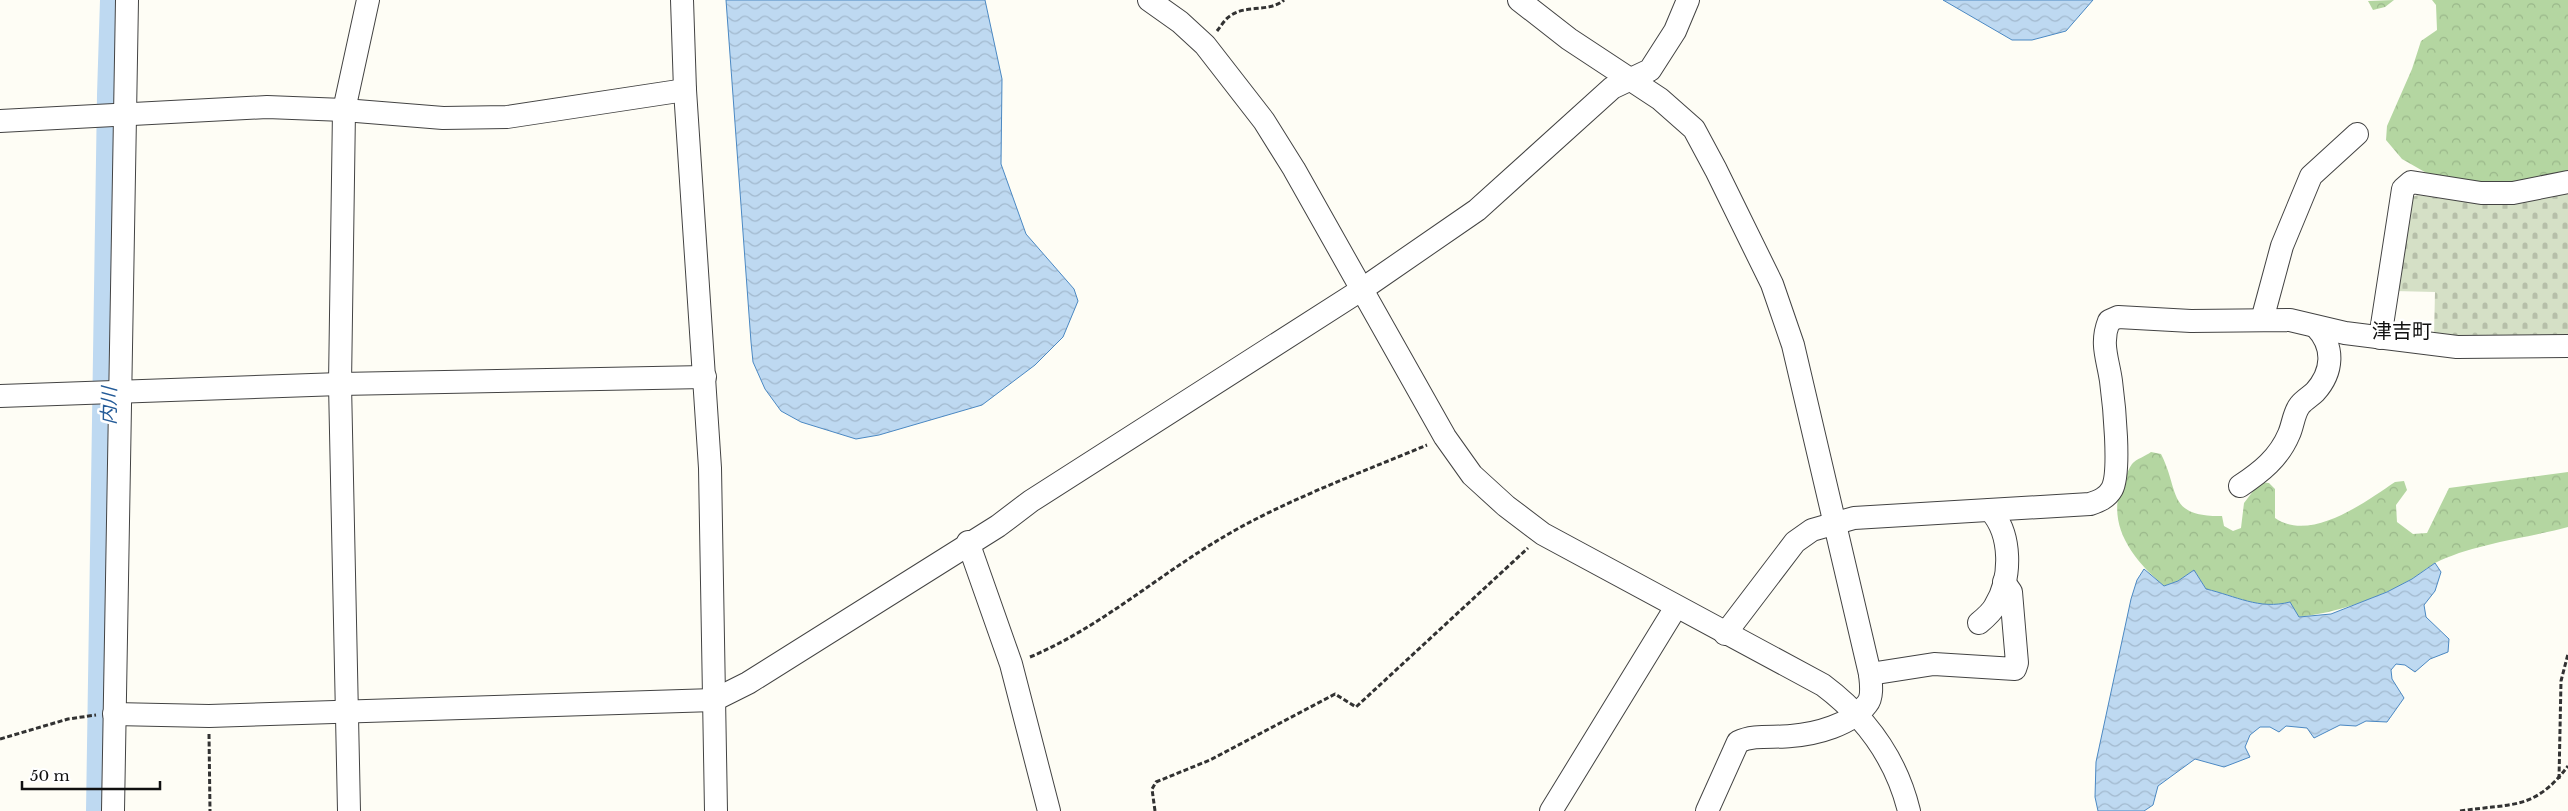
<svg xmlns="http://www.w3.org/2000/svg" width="2568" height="811" font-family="'Libre Baskerville','Noto Sans JP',serif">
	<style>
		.forest { fill: url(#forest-crowns) }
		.cemetery { fill: url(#cemetery-stones) }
		.water { fill: url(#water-waves); stroke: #4b88c2 }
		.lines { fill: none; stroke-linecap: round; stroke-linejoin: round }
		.river { stroke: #bed9f1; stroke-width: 32 }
		.minor-casing { stroke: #434343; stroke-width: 24 }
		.path { stroke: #323232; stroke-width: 3; stroke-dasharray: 5 2.5; stroke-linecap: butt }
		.minor { stroke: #fff; stroke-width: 22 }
		.labels { text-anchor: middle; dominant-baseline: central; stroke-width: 5; stroke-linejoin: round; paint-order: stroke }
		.water-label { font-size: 19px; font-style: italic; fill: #245b98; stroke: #fff }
		.quarter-label { font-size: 20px; fill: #101010; stroke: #fff }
	</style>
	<defs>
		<pattern id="forest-crowns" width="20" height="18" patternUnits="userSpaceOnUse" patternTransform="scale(1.25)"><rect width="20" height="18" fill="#b4d6a1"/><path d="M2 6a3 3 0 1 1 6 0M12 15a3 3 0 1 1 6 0" fill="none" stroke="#9ab78a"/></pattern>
		<pattern id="cemetery-stones" width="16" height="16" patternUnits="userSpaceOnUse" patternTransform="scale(1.25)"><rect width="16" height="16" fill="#d5e0c6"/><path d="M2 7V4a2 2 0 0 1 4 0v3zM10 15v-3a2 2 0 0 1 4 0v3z" fill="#b6bfa9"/></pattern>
		<pattern id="water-waves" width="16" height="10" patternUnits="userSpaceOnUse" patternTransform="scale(1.25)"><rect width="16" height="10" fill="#bed9f1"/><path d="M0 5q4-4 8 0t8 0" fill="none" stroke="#a2b9ce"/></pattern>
	</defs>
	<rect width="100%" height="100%" fill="#fefdf5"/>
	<g class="forest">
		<path d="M 2394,0 L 2385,7 L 2373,10 L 2368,1 Z"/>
		<path d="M 2432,0 L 2568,0 L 2568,193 L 2437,179 L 2402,159 L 2386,140 L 2387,126 L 2412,69 L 2421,41 L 2437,30 L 2436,5 Z"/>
		<path d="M 2151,452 L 2161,454 C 2180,491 2166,517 2222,516 L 2224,526 L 2233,531 L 2241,528 L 2244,503 L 2260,482 L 2269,483 L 2275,489 L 2275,518 C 2311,543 2365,502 2395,482 L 2404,481 L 2407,490 L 2396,505 L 2397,522 L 2413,534 L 2427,533 L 2449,488 L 2568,472 L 2568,527 C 2527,538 2472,544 2435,563 C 2426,568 2419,575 2410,580 C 2376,599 2337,613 2298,617 L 2290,602 C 2259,610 2235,596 2206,589 L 2194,570 L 2178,581 L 2164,586 C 2131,558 2103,521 2125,478 C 2127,474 2129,468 2132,464 C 2136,459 2146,456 2151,452 Z"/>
	</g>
	<path class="cemetery" d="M 2568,193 L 2568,338 L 2434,337 L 2435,292 L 2394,291 L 2409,198 L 2418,195 L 2453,200 Z"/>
	<g class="water">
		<path d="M 726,0 L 985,0 L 1002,79 L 1001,164 L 1026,234 L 1074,289 L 1078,301 L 1063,337 L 1035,365 L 982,405 L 879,435 L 856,439 L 801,422 L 781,411 L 765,389 L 753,362 L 751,342 Z"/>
		<path d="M 1943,0 L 2093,0 L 2066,31 L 2032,40 L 2012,40 Z"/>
		<path d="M 2435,563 L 2441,572 L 2435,591 L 2424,605 L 2426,617 L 2449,639 L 2448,652 L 2430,659 L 2415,672 L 2405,665 L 2396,664 L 2391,670 L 2392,679 L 2404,698 L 2387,722 L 2366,721 L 2356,726 L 2340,725 L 2314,738 L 2307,728 L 2286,726 L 2279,732 L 2270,727 L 2260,727 L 2250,735 L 2245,747 L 2250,757 L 2224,767 L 2195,759 L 2158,786 L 2153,805 L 2144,811 L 2098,811 L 2095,797 L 2096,762 L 2131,599 L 2137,580 L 2144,569 L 2164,586 L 2178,581 L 2194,570 L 2206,589 C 2236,596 2259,610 2290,602 L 2299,617 L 2331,614 L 2387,592 L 2412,579 Z"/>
	</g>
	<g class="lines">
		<path class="river" d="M 102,811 L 113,95 L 116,0"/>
		<g class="minor-casing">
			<g id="minor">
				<path d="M 682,0 L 685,90 L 710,468 L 716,811"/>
				<path d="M 1149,0 L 1180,22 L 1205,45 L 1264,121 L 1294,169 L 1445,437 L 1472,475 L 1506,506 L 1543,534 L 1823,685 C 1867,718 1896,758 1909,811"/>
				<path d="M 1519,0 L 1569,39 L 1660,99 L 1694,129 L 1716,170 L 1772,284 L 1793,345 L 1870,674 C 1871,683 1873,697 1867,704 C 1851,725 1816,734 1791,736 C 1774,738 1754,734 1738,742 L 1707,811"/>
				<path d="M 0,121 L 267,107 L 344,110 L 443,118 L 507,117 L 685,90"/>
				<path d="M 2262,320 L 2282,246 L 2311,176 L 2357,134"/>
				<path d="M 2380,338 L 2403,189 L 2411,182 L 2481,193 L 2513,193 L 2568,182"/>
				<path d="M 0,396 L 340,384 L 705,377"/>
				<path d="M 2240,486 C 2261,472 2279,458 2289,434 C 2293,425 2294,412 2300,405 C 2304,400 2311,396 2315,392 C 2333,372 2335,347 2316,327"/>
				<path d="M 968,542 L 1011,664 L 1049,811"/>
				<path d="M 1979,623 C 1985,618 1992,612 1995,606 C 2012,578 2012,534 1990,510"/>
				<path d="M 1725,634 L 1795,542 L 1812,530 L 1854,518 L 2090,504 C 2099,501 2107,498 2112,489 C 2121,472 2114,403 2111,381 C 2108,359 2100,344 2109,321 L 2118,317 L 2191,321 L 2290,320 L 2345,333 L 2457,347 L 2568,346"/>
				<path d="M 1870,674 L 1934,664 L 2015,669 L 2017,663 L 2011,592 L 2004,582"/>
				<path d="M 114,714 L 209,716 L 714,700 L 748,683 L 998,526 L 1031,501 L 1361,290 L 1477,210 L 1612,88 L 1650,70 L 1675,31 L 1688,0"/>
				<path d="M 113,811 L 127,0"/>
				<path d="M 349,811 L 340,384 L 344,110 L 368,0"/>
				<path d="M 1551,811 L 1676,607"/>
			</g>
		</g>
		<g class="path">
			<path d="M 1217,31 C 1221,26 1225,19 1230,16 C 1246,4 1269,13 1284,0"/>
			<path d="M 1030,657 C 1099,628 1156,577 1220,539 C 1281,502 1360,473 1427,445"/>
			<path d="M 209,734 L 210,811"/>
			<path d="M 0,739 L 68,719 L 96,715"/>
			<path d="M 2559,779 L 2561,681 L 2568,654"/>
			<path d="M 1155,811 L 1152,789 L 1156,782 L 1210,760 L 1335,694 L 1356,707 L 1528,548"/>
			<path d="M 2460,811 C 2512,803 2534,811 2568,766"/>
		</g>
		<use href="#minor" class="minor"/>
	</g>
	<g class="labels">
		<g class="water-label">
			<text transform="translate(109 406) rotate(-89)">内川</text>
		</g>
		<g class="quarter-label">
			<text x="2402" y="331">津吉町</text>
		</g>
	</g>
	<path d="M22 781v8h138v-8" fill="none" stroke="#101010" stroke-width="2.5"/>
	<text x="30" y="781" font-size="15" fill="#101010" stroke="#ffffff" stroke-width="4" paint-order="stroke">50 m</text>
</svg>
